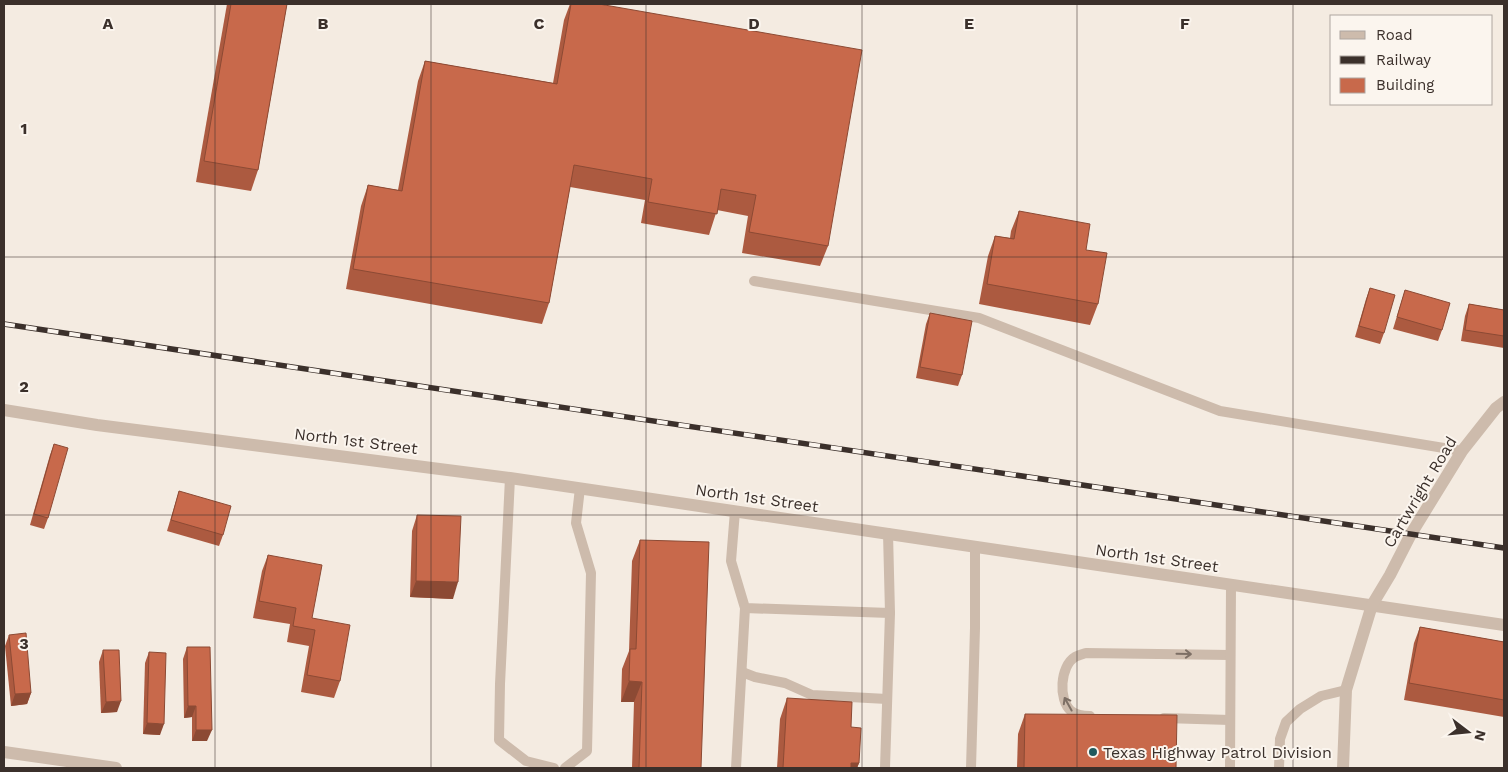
<svg xmlns="http://www.w3.org/2000/svg" width="1508" height="772" font-family="'Work Sans',sans-serif">
	<style>
		.lines { fill: none; stroke-linecap: round; stroke-linejoin: round }
		.service { stroke: #cdbbac; stroke-width: 10 }
		.minor { stroke: #cdbbac; stroke-width: 12 }
		.tertiary { stroke: #cdbbac; stroke-width: 12 }
		.rail-casing { stroke: #3b302b; stroke-width: 5.5 }
		.rail { stroke: #fbf5ee; stroke-width: 4; stroke-dasharray: 11; stroke-linecap: butt }
		.wall { fill: #ac5a40 }
		.shaded-wall { fill: #8c4a34 }
		.building { fill: #c8694b; stroke: #8c4a34 }
		.oneway { stroke: #7d6f65 }
		.grid { fill: none; stroke: #3b302b; stroke-width: 1; stroke-opacity: 0.55 }
		.poi-dot { fill: #1f5a5e; stroke: #fbf5ee; stroke-width: 2 }
		.labels { text-anchor: middle; dominant-baseline: central; stroke-width: 4; stroke-linejoin: round; paint-order: stroke }
		.street-label { font-size: 16px; fill: #3b302b; stroke: #fbf5ee }
		.poi-label { font-size: 16px; fill: #3b302b; stroke: #fbf5ee; text-anchor: start }
		.grid-label { font-size: 16px; text-anchor: middle; font-weight: bold; fill: #3b302b; stroke: #fbf5ee; stroke-width: 4; stroke-linejoin: round; paint-order: stroke }
	</style>
	<rect width="100%" height="100%" fill="#f4ebe1"/>
	<g class="lines">
		<g class="service">
			<path d="M 754,281 L 979,318 L 1220,411 L 1462,451"/>
			<path d="M 510,478 L 500,684 L 499,740 L 526,761 L 554,768"/>
			<path d="M 735,511 L 731,561 L 745,608 L 890,613 L 888,533"/>
			<path d="M 742,672 L 755,677 L 785,683 L 812,695 L 887,699"/>
			<path d="M 1090,716 C 1085,716 1076,715 1071,711 C 1058,700 1060,666 1075,657 C 1078,655 1083,654 1086,653 L 1230,655"/>
			<path d="M 1164,718 L 1230,720"/>
			<path d="M 565,768 L 587,751 L 591,573 L 576,523 L 580,488"/>
			<path d="M 736,768 L 745,608"/>
			<path d="M 885,768 L 890,613"/>
			<path d="M 971,768 L 975,628 L 975,548"/>
			<path d="M 1230,768 L 1231,585"/>
			<path d="M 1279,768 L 1280,739 L 1286,722 L 1300,709 L 1321,696 L 1346,690"/>
		</g>
		<path class="minor" d="M 4,752 L 116,768"/>
		<g class="tertiary">
			<path d="M 4,410 L 97,425 L 510,478 L 1504,625"/>
			<path d="M 1343,768 L 1346,690 L 1372,605 L 1390,575 L 1411,534 L 1462,451 L 1496,408 L 1504,402"/>
		</g>
		<g class="rail-casing">
			<path id="rail" d="M 4,324 L 1504,548"/>
		</g>
		<use href="#rail" class="rail"/>
	</g>
	<g class="wall">
		<path d="M 227,4 L 287,4 L 258,170 L 251,191 L 196,182 Z"/>
		<path d="M 570,4 L 599,4 L 828,246 L 820,266 L 742,253 L 748,216 L 717,210 L 709,235 L 641,223 L 645,200 L 570,187 L 549,303 L 542,324 L 346,289 L 361,206 L 368,185 L 398,190 L 418,81 L 425,61 L 553,83 L 564,20 Z"/>
		<path d="M 1019,211 L 1086,250 L 1098,304 L 1090,325 L 979,304 L 988,256 L 995,236 L 1010,238 L 1011,231 Z"/>
		<path d="M 1370,288 L 1384,333 L 1380,344 L 1355,337 L 1366,299 Z"/>
		<path d="M 1405,290 L 1442,330 L 1438,341 L 1393,329 Z"/>
		<path d="M 1469,304 L 1504,310 L 1504,348 L 1461,341 L 1465,316 Z"/>
		<path d="M 930,313 L 962,375 L 958,386 L 916,378 L 926,324 Z"/>
		<path d="M 54,444 L 48,518 L 44,529 L 30,525 L 50,455 Z"/>
		<path d="M 179,491 L 223,535 L 219,546 L 167,531 Z"/>
		<path d="M 417,515 L 453,599 L 410,597 L 412,531 Z"/>
		<path d="M 640,540 L 701,768 L 632,768 L 634,702 L 621,702 L 622,669 L 629,651 L 632,561 Z"/>
		<path d="M 268,555 L 312,618 L 340,681 L 334,698 L 301,692 L 309,646 L 287,642 L 290,624 L 253,618 L 262,571 Z"/>
		<path d="M 1420,627 L 1504,642 L 1504,717 L 1404,700 L 1414,643 Z"/>
		<path d="M 9,635 L 31,693 L 27,704 L 11,706 L 5,646 Z"/>
		<path d="M 187,647 L 207,741 L 192,741 L 192,717 L 184,718 L 183,659 Z"/>
		<path d="M 103,650 L 117,712 L 101,713 L 99,662 Z"/>
		<path d="M 149,652 L 160,735 L 143,734 L 145,663 Z"/>
		<path d="M 787,698 L 851,727 L 859,763 L 857,768 L 777,768 L 780,719 Z"/>
		<path d="M 1025,714 L 1176,768 L 1017,768 L 1018,734 Z"/>
	</g>
	<g class="shaded-wall">
		<path d="M 416,581 L 458,582 L 453,599 L 410,597 Z"/>
		<path d="M 629,681 L 642,682 L 634,702 L 621,702 Z"/>
		<path d="M 31,693 L 27,704 L 11,706 L 15,694 Z"/>
		<path d="M 121,701 L 117,712 L 101,713 L 106,702 Z"/>
		<path d="M 188,706 L 196,706 L 192,717 L 184,718 Z"/>
		<path d="M 147,723 L 164,724 L 160,735 L 143,734 Z"/>
		<path d="M 196,730 L 212,730 L 207,741 L 192,741 Z"/>
		<path d="M 851,763 L 859,763 L 857,768 L 849,768 Z"/>
	</g>
	<g class="building">
		<path d="M 231,4 L 287,4 L 258,170 L 204,161 Z"/>
		<path d="M 571,4 L 599,4 L 862,50 L 828,246 L 749,232 L 756,195 L 721,189 L 717,214 L 648,202 L 652,179 L 574,165 L 549,303 L 353,269 L 368,185 L 402,191 L 425,61 L 557,84 Z"/>
		<path d="M 1019,211 L 1090,224 L 1086,250 L 1107,253 L 1098,304 L 987,284 L 995,236 L 1014,239 Z"/>
		<path d="M 1370,288 L 1395,295 L 1384,333 L 1359,326 Z"/>
		<path d="M 1405,290 L 1450,303 L 1442,330 L 1397,317 Z"/>
		<path d="M 1469,304 L 1504,310 L 1504,336 L 1465,330 Z"/>
		<path d="M 930,313 L 972,321 L 962,375 L 920,367 Z"/>
		<path d="M 54,444 L 68,448 L 48,518 L 34,514 Z"/>
		<path d="M 179,491 L 231,506 L 223,535 L 171,520 Z"/>
		<path d="M 417,515 L 461,516 L 458,582 L 416,581 Z"/>
		<path d="M 640,540 L 709,542 L 701,768 L 639,768 L 642,682 L 629,681 L 630,649 L 636,649 Z"/>
		<path d="M 268,555 L 322,565 L 312,618 L 350,625 L 340,681 L 307,675 L 315,630 L 293,626 L 296,608 L 259,601 Z"/>
		<path d="M 1420,627 L 1504,642 L 1504,700 L 1409,683 Z"/>
		<path d="M 26,633 L 31,693 L 15,694 L 9,635 Z"/>
		<path d="M 187,647 L 210,647 L 212,730 L 196,730 L 196,706 L 188,706 Z"/>
		<path d="M 103,650 L 119,650 L 121,701 L 106,702 Z"/>
		<path d="M 149,652 L 166,653 L 164,724 L 147,723 Z"/>
		<path d="M 787,698 L 852,702 L 851,727 L 861,728 L 859,763 L 851,763 L 851,768 L 783,768 Z"/>
		<path d="M 1025,714 L 1177,715 L 1176,768 L 1024,768 Z"/>
	</g>
	<defs><path id="oneway-shaft" d="M-6 0H5M1.5-3L5.5 0L1.5 3" fill="none" stroke-width="1.6" stroke-linecap="round" stroke-linejoin="round" transform="scale(1.25)"/></defs>
	<g class="oneway">
		<use href="#oneway-shaft" transform="translate(1184 654) rotate(1)"/>
		<use href="#oneway-shaft" transform="translate(1068 704) rotate(-119)"/>
	</g>
	<path class="grid" d="M 215,4 L 215,768M 431,4 L 431,768M 646,4 L 646,768M 862,4 L 862,768M 1077,4 L 1077,768M 1293,4 L 1293,768M 4,257 L 1504,257M 4,515 L 1504,515"/>
	<circle class="poi-dot" cx="1093" cy="752" r="5"/>
	<g class="labels">
		<g class="street-label">
			<text transform="translate(356 441) rotate(7)">North 1st Street</text>
			<text transform="translate(1420 492) rotate(-59)">Cartwright Road</text>
			<text transform="translate(757 498) rotate(8)">North 1st Street</text>
			<text transform="translate(1157 558) rotate(8)">North 1st Street</text>
		</g>
		<g class="poi-label">
			<text x="1103" y="752">Texas Highway Patrol Division</text>
		</g>
	</g>
	<g class="grid-label">
		<text x="108" y="29">A</text>
		<text x="323" y="29">B</text>
		<text x="539" y="29">C</text>
		<text x="754" y="29">D</text>
		<text x="969" y="29">E</text>
		<text x="1185" y="29">F</text>
		<text x="24" y="134">1</text>
		<text x="24" y="392">2</text>
		<text x="24" y="649">3</text>
	</g>
	<rect width="1508" height="772" fill="none" stroke="#3b302b" stroke-width="10"/>
	<rect x="1330" y="15" width="162" height="90" fill="#fbf5ee" stroke="#aea6a0"/>
	<rect x="1340" y="31" width="25" height="8" fill="#cdbbac" stroke="#aea6a0"/>
	<text x="1376" y="40" font-size="15" fill="#3b302b">Road</text>
	<rect x="1340" y="56" width="25" height="8" fill="#3b302b" stroke="#aea6a0"/>
	<text x="1376" y="65" font-size="15" fill="#3b302b">Railway</text>
	<rect x="1340" y="78" width="25" height="15" fill="#c8694b" stroke="#aea6a0"/>
	<text x="1376" y="90" font-size="15" fill="#3b302b">Building</text>
	<g transform="translate(1468 732) rotate(106)" stroke="#fbf5ee" stroke-width="4" paint-order="stroke">
	<path d="M0-4L9 19L0 12L-9 19Z" fill="#3b302b"/>
	<text y="-8" font-size="14" font-weight="bold" text-anchor="middle" fill="#3b302b">N</text>
	</g>
</svg>
